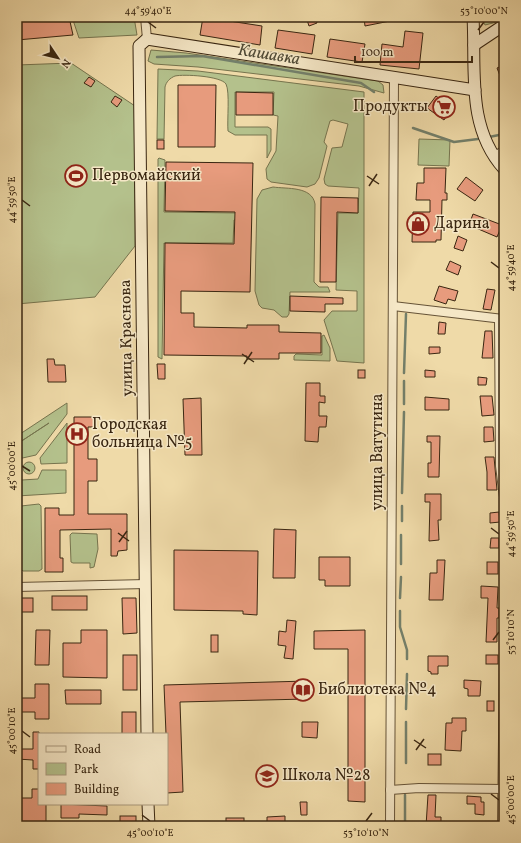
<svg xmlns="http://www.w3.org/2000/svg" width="521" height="843" font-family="Vollkorn,serif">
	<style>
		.green { fill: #b4c18c; stroke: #76744e }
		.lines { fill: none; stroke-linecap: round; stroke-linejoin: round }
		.stream { stroke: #737f6a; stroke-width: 2.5 }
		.building { fill: #e79b7d; stroke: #392611 }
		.street-casing { stroke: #665337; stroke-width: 10 }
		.secondary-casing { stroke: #392611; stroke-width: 13 }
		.street { stroke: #f5e7c6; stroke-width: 8 }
		.secondary { stroke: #f5e7c6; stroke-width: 11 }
		.ticks { fill: none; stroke: #392611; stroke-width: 1.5 }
		.labels { text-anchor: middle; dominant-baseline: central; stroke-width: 3; stroke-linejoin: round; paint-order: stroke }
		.poi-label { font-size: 16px; fill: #392611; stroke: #f5e7c6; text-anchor: start }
		.street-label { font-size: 16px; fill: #392611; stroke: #f5e7c6 }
		.water-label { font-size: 17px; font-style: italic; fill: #514b36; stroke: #f5e7c6 }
		.neatline { fill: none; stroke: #392611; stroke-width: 1.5 }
		.ticks-label { font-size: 10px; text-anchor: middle; fill: #392611 }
	</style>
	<rect width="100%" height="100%" fill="#efdaa8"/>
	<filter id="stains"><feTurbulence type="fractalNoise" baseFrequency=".005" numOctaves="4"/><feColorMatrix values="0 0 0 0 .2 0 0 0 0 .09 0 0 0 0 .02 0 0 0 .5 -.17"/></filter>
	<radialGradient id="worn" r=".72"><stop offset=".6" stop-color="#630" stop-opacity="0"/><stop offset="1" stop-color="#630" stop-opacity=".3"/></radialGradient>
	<g class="green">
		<path d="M 72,17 L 134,17 L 137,35 L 79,38 Z"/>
		<path d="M 481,17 L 504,17 L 497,22 L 485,25 Z"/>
		<path d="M 151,50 L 186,53 L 378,81 L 383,85 L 384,93 L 359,86 L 198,67 L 154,64 L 148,61 Z"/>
		<path d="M 71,63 L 135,106 L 135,246 L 95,297 L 17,304 L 17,65 Z"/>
		<path d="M 158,69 L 198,71 L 364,92 L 364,363 L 337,361 L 324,320 L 332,311 L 357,311 L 357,291 L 336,290 L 338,213 L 358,213 L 359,188 L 328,186 L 325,184 L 324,179 L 332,148 L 342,147 L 348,124 L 333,120 L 330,121 L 324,142 L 327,146 L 319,178 L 315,184 L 307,187 L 271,182 L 267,179 L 266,169 L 276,151 L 278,116 L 273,115 L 274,92 L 235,92 L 235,127 L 268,127 L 271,129 L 271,150 L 267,158 L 267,135 L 235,135 L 228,131 C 227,120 230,92 226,84 C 221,76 184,74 175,76 C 170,78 166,82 165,87 L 164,139 L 157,139 Z"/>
		<path d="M 419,139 L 450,140 L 449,166 L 418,165 Z"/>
		<path d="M 159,158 L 165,160 L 164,212 L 238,213 L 238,220 L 234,220 L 233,243 L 164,243 L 162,359 L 158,357 L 158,159 Z"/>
		<path d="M 273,187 C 287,189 312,186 315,204 L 314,282 L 319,287 L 328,287 L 330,292 L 290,292 L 289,314 L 287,317 L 282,317 L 274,310 L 262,308 L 259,305 L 255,291 L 257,199 L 262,190 Z"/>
		<path d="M 324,335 L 330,348 L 330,361 L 294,360 L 294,356 L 296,354 L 322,355 L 322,336 Z"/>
		<path d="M 67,403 L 67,414 L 36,455 L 18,459 L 17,480 L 17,444 L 49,423 L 17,444 L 17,436 Z"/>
		<path d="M 67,423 L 67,463 L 41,464 L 40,458 Z"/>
		<circle cx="29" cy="468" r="6"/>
		<path d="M 42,470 L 66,470 L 66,493 L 17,496 L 17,486 L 22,480 L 38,479 Z"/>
		<path d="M 39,504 L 41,506 L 42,569 L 39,571 L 23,571 L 21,569 L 21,506 Z"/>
		<path d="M 72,533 L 97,534 L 98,549 L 94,567 L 90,568 L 90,563 L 73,563 L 71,562 L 70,535 Z"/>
	</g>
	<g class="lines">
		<g class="stream">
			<path d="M 157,57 L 202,56 L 361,83 L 374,92"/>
			<path d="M 413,128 L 454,142 L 478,139"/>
			<path d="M 489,137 L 504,134"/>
			<path d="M 404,373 L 406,314"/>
			<path d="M 404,404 L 404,381"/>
			<path d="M 402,493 L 404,412"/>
			<path d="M 402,521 L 402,506"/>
			<path d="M 401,564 L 401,535"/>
			<path d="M 400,598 L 401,577"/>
			<path d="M 400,611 L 400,627 L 407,650 L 407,659"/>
			<path d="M 406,709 L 407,674"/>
			<path d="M 406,763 L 406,722"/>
			<path d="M 405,826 L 405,795"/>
		</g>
	</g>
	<g class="building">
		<path d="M 17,17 L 69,17 L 73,35 L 17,40 Z"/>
		<path d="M 203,17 L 262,26 L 260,45 L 200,35 Z"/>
		<path d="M 306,17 L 315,17 L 317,23 L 309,26 Z"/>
		<path d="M 370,17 L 395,17 L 395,20 L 365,26 L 364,18 Z"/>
		<path d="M 278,30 L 315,35 L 312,54 L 275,48 Z"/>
		<path d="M 405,31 L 423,33 L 419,69 L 380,65 L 382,44 L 403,47 Z"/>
		<path d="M 330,39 L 365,44 L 362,62 L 327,57 Z"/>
		<path d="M 504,65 L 504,86 L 497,68 Z"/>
		<path d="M 89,77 L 95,81 L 91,87 L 84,83 Z"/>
		<path d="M 178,85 L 216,85 L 215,147 L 178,147 Z"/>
		<path d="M 236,92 L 273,93 L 273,115 L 236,115 Z"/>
		<path d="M 115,96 L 122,100 L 117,107 L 111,102 Z"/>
		<path d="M 436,96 L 452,108 L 444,120 L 427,108 Z"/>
		<rect x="157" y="140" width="7" height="9"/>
		<path d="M 166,162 L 253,163 L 250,292 L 181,291 L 181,313 L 194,313 L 194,327 L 247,328 L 247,325 L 279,325 L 279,332 L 321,333 L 321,353 L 279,353 L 279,359 L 247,359 L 247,356 L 164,355 L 165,243 L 234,244 L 235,212 L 165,211 Z"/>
		<path d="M 424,168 L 446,168 L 445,193 L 447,193 L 447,200 L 442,200 L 441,240 L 436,240 L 436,242 L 412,242 L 413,212 L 430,212 L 430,200 L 416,200 L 417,183 L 424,183 Z"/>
		<path d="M 466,177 L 483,190 L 475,201 L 457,189 Z"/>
		<path d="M 321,197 L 358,198 L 358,213 L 337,212 L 336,282 L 320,282 Z"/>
		<path d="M 473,214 L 502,225 L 497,237 L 469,225 Z"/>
		<path d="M 458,236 L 467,240 L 463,251 L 454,248 Z"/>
		<path d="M 450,261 L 461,266 L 458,275 L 446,270 Z"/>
		<path d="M 439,286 L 458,291 L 455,301 L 448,299 L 446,304 L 434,300 Z"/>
		<path d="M 487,289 L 495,290 L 491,310 L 483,309 Z"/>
		<path d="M 290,296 L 343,298 L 343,304 L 325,304 L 325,312 L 290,311 Z"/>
		<path d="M 439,322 L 446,323 L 445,334 L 438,334 Z"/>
		<path d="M 485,331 L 492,331 L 493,358 L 482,358 Z"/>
		<path d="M 429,347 L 440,347 L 440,353 L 429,354 Z"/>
		<path d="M 47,359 L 54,359 L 55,365 L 65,365 L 66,382 L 48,382 Z"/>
		<path d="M 157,364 L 165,364 L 165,379 L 158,379 Z"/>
		<rect x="358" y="370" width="7" height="8"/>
		<path d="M 425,370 L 435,371 L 435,377 L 425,377 Z"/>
		<path d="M 478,377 L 487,378 L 486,385 L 478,385 Z"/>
		<path d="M 306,383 L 320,383 L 320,396 L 325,396 L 325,403 L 319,402 L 319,416 L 327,416 L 326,427 L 319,427 L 318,442 L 305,441 Z"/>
		<path d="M 480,396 L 492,396 L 494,415 L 482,416 Z"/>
		<path d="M 425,397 L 449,399 L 449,410 L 425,410 Z"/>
		<path d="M 201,398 L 202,455 L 185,455 L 183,399 Z"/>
		<path d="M 74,417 L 94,417 L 94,427 L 88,427 L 88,459 L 97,459 L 97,481 L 88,481 L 88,514 L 127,514 L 127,550 L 118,551 L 117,556 L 111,556 L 111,529 L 60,530 L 60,558 L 63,558 L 63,572 L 45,572 L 45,508 L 59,508 L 59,515 L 74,515 Z"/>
		<path d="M 484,427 L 493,427 L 494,441 L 484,442 Z"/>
		<path d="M 427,436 L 440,436 L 439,477 L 428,477 L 428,463 L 431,463 L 431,442 L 427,442 Z"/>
		<path d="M 485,457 L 494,457 L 497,490 L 487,490 L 487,472 Z"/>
		<path d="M 425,494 L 441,494 L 441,520 L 438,520 L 439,540 L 429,541 L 430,502 L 425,502 Z"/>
		<path d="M 499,512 L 500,522 L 490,523 L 490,513 Z"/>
		<path d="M 274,529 L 296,530 L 295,578 L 273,578 Z"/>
		<path d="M 491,538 L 499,538 L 499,548 L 490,548 Z"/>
		<path d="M 174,550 L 258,551 L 257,615 L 243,614 L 243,611 L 174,610 Z"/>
		<path d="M 319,557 L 350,557 L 350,586 L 325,586 L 325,580 L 319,580 Z"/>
		<path d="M 437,560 L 445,560 L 443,600 L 429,600 L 430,573 L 437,573 Z"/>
		<rect x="487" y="562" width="11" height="12"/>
		<path d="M 481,586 L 498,587 L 497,608 L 499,608 L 499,618 L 497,618 L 497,642 L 486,642 L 488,598 L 481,598 Z"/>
		<rect x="52" y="596" width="35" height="14"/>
		<rect x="17" y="598" width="16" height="14"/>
		<path d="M 122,598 L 136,598 L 137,633 L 123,634 Z"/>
		<path d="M 287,620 L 296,621 L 293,659 L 284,658 L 286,646 L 278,645 L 279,631 L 286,632 Z"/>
		<path d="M 36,630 L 50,630 L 49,665 L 35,665 Z"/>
		<path d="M 81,630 L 107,630 L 107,678 L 63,677 L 63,643 L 81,643 Z"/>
		<path d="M 365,630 L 365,802 L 348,801 L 348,649 L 314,649 L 314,631 Z"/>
		<rect x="211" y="635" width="7" height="17"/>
		<rect x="123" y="655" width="14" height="35"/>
		<rect x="486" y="655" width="12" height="9"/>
		<path d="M 428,656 L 448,656 L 448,666 L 438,666 L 438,674 L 431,674 L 431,672 L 428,671 Z"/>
		<path d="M 464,680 L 481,681 L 480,696 L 468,696 L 468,689 L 464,688 Z"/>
		<path d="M 307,681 L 307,699 L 180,702 L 183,792 L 167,793 L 167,734 L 166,734 L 164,685 Z"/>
		<path d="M 35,684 L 49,684 L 49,719 L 35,719 L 35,712 L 18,712 L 18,698 L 35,698 Z"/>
		<path d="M 65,690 L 101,690 L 101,704 L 66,704 Z"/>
		<rect x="487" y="701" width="7" height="10"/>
		<rect x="122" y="712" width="14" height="22"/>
		<path d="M 452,718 L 466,718 L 466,731 L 462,731 L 461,751 L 445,750 L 446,723 L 452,723 Z"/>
		<path d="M 302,722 L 318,722 L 317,738 L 302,737 Z"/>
		<path d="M 33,732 L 39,732 L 39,769 L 33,769 L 33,760 L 17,759 L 18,749 L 33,749 Z"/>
		<rect x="428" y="754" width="13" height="11"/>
		<path d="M 32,789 L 39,789 L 39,804 L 46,804 L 46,824 L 17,824 L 17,798 L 32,798 Z"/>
		<path d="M 428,795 L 436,795 L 435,817 L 441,817 L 441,826 L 426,826 Z"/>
		<path d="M 467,796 L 481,797 L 481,802 L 484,802 L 484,815 L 475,814 L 475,804 L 467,804 Z"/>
		<path d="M 300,802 L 307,802 L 307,815 L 301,815 Z"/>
		<path d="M 61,804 L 107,806 L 107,815 L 79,814 L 79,818 L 61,818 Z"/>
		<rect x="120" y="816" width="16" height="10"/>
		<path d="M 285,816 L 285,826 L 267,826 L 267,817 Z"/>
		<rect x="226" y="818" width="18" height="8"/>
	</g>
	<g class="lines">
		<g class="street-casing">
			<g id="street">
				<path d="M 145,17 L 147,39"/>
				<path d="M 494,157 L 504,150"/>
				<path d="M 393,306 L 503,319"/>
				<path d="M 499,319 L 500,466 L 504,497"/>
				<path d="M 17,587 L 146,584"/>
				<path d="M 390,790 L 419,788 L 504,789"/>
				<path d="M 390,826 L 394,78"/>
				<path d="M 502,826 L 504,651"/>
			</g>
		</g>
		<g class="secondary-casing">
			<g id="secondary">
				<path d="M 473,17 C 476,70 466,127 504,169"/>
				<path d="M 474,45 L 504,25"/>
				<path d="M 147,734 L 139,46 L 147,39 L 475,90"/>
				<path d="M 148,804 L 149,826"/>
			</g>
		</g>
		<use href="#street" class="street"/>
		<use href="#secondary" class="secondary"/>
	</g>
	<path class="ticks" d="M 148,22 L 156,28M 478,30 L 484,22M 367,176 L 379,184M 369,186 L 377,174M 22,200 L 30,206M 491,262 L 499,268M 242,354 L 254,362M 244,364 L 252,352M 22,466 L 30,471M 491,528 L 499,534M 118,533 L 129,541M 119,542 L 127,531M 493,640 L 499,632M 22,731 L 30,737M 414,740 L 426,748M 416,750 L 424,739M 491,794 L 499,800M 142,815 L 150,821M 366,821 L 372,813"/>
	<defs>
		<g id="supermarket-ring" transform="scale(1.15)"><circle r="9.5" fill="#f5e7c6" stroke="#8f2418" stroke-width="1.5"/><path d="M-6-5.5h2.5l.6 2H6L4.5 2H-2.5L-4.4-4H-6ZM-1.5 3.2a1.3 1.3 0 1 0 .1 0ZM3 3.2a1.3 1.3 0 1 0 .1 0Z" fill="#8f2418"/></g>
		<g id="stadium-ring" transform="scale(1.15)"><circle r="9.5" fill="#f5e7c6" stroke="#8f2418" stroke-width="1.5"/><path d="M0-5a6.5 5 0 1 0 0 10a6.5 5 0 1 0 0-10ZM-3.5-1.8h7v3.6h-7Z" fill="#8f2418"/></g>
		<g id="shop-ring" transform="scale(1.15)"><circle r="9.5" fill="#f5e7c6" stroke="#8f2418" stroke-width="1.5"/><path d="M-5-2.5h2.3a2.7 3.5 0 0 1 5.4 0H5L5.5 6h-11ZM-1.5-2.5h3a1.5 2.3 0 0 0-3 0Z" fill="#8f2418"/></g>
		<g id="hospital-ring" transform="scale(1.15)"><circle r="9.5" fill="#f5e7c6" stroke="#8f2418" stroke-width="1.5"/><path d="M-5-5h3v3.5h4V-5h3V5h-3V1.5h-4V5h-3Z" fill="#8f2418"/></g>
		<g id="library-ring" transform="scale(1.15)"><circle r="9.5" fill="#f5e7c6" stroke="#8f2418" stroke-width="1.5"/><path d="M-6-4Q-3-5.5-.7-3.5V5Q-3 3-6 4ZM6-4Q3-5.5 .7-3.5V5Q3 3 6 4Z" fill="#8f2418"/></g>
		<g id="school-ring" transform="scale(1.15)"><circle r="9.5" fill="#f5e7c6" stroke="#8f2418" stroke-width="1.5"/><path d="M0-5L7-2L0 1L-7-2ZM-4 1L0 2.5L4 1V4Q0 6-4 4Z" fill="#8f2418"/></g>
	</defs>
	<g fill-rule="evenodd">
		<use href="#supermarket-ring" x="444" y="107"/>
		<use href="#stadium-ring" x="76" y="176"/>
		<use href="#shop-ring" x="418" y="224"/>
		<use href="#hospital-ring" x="77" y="434"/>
		<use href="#library-ring" x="303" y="690"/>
		<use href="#school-ring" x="267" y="776"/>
	</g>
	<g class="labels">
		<g class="poi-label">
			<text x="428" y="107" text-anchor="end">Продукты</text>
			<text x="92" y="176">Первомайский</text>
			<text x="434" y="224">Дарина</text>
			<text x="92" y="425">Городская<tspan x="92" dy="18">больница №5</tspan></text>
			<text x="318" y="690">Библиотека №4</text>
			<text x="282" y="776">Школа №28</text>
		</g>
		<g class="street-label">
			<text transform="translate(127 338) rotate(-91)">улица Краснова</text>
			<text transform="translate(378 452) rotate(-90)">улица Ватутина</text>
		</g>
		<g class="water-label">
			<text transform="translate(269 55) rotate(9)">Кашавка</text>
		</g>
	</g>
	<rect width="521" height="843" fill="none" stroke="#efdaa8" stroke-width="44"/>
	<rect x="38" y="733" width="130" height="72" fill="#f5e7c6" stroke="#aa9a7e"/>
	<rect x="46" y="746" width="20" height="6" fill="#f5e7c6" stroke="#aa9a7e"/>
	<text x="74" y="753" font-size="12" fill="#392611">Road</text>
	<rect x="46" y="763" width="20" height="12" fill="#b4c18c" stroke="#aa9a7e"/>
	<text x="74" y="773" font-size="12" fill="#392611">Park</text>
	<rect x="46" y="783" width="20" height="12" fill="#e79b7d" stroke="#aa9a7e"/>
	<text x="74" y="793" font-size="12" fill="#392611">Building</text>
	<g transform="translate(58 58) rotate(125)" stroke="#f5e7c6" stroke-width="3" paint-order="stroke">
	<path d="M0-3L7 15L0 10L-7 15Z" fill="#392611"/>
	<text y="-6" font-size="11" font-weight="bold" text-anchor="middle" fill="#392611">N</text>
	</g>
	<path d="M355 56v6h117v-6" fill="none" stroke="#392611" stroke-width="2"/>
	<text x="361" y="56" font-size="12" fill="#392611" stroke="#f5e7c6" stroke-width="3" paint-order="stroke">100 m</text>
	<rect x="22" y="22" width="477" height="799" class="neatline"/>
	<g class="ticks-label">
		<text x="148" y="14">44°59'40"E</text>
		<text x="484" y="14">53°10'00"N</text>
		<text transform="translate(11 200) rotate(-90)" y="4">44°59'50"E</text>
		<text transform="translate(510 268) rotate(-90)" y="4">44°59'40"E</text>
		<text transform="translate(11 466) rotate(-90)" y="4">45°00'00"E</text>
		<text transform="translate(510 534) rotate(-90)" y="4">44°59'50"E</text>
		<text transform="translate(510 632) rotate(-90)" y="4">53°10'10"N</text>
		<text transform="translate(11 731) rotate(-90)" y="4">45°00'10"E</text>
		<text transform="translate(510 800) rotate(-90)" y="4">45°00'00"E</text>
		<text x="150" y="836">45°00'10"E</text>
		<text x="366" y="836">53°10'10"N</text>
	</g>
	<rect width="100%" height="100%" filter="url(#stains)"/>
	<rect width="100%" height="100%" fill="url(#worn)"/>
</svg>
